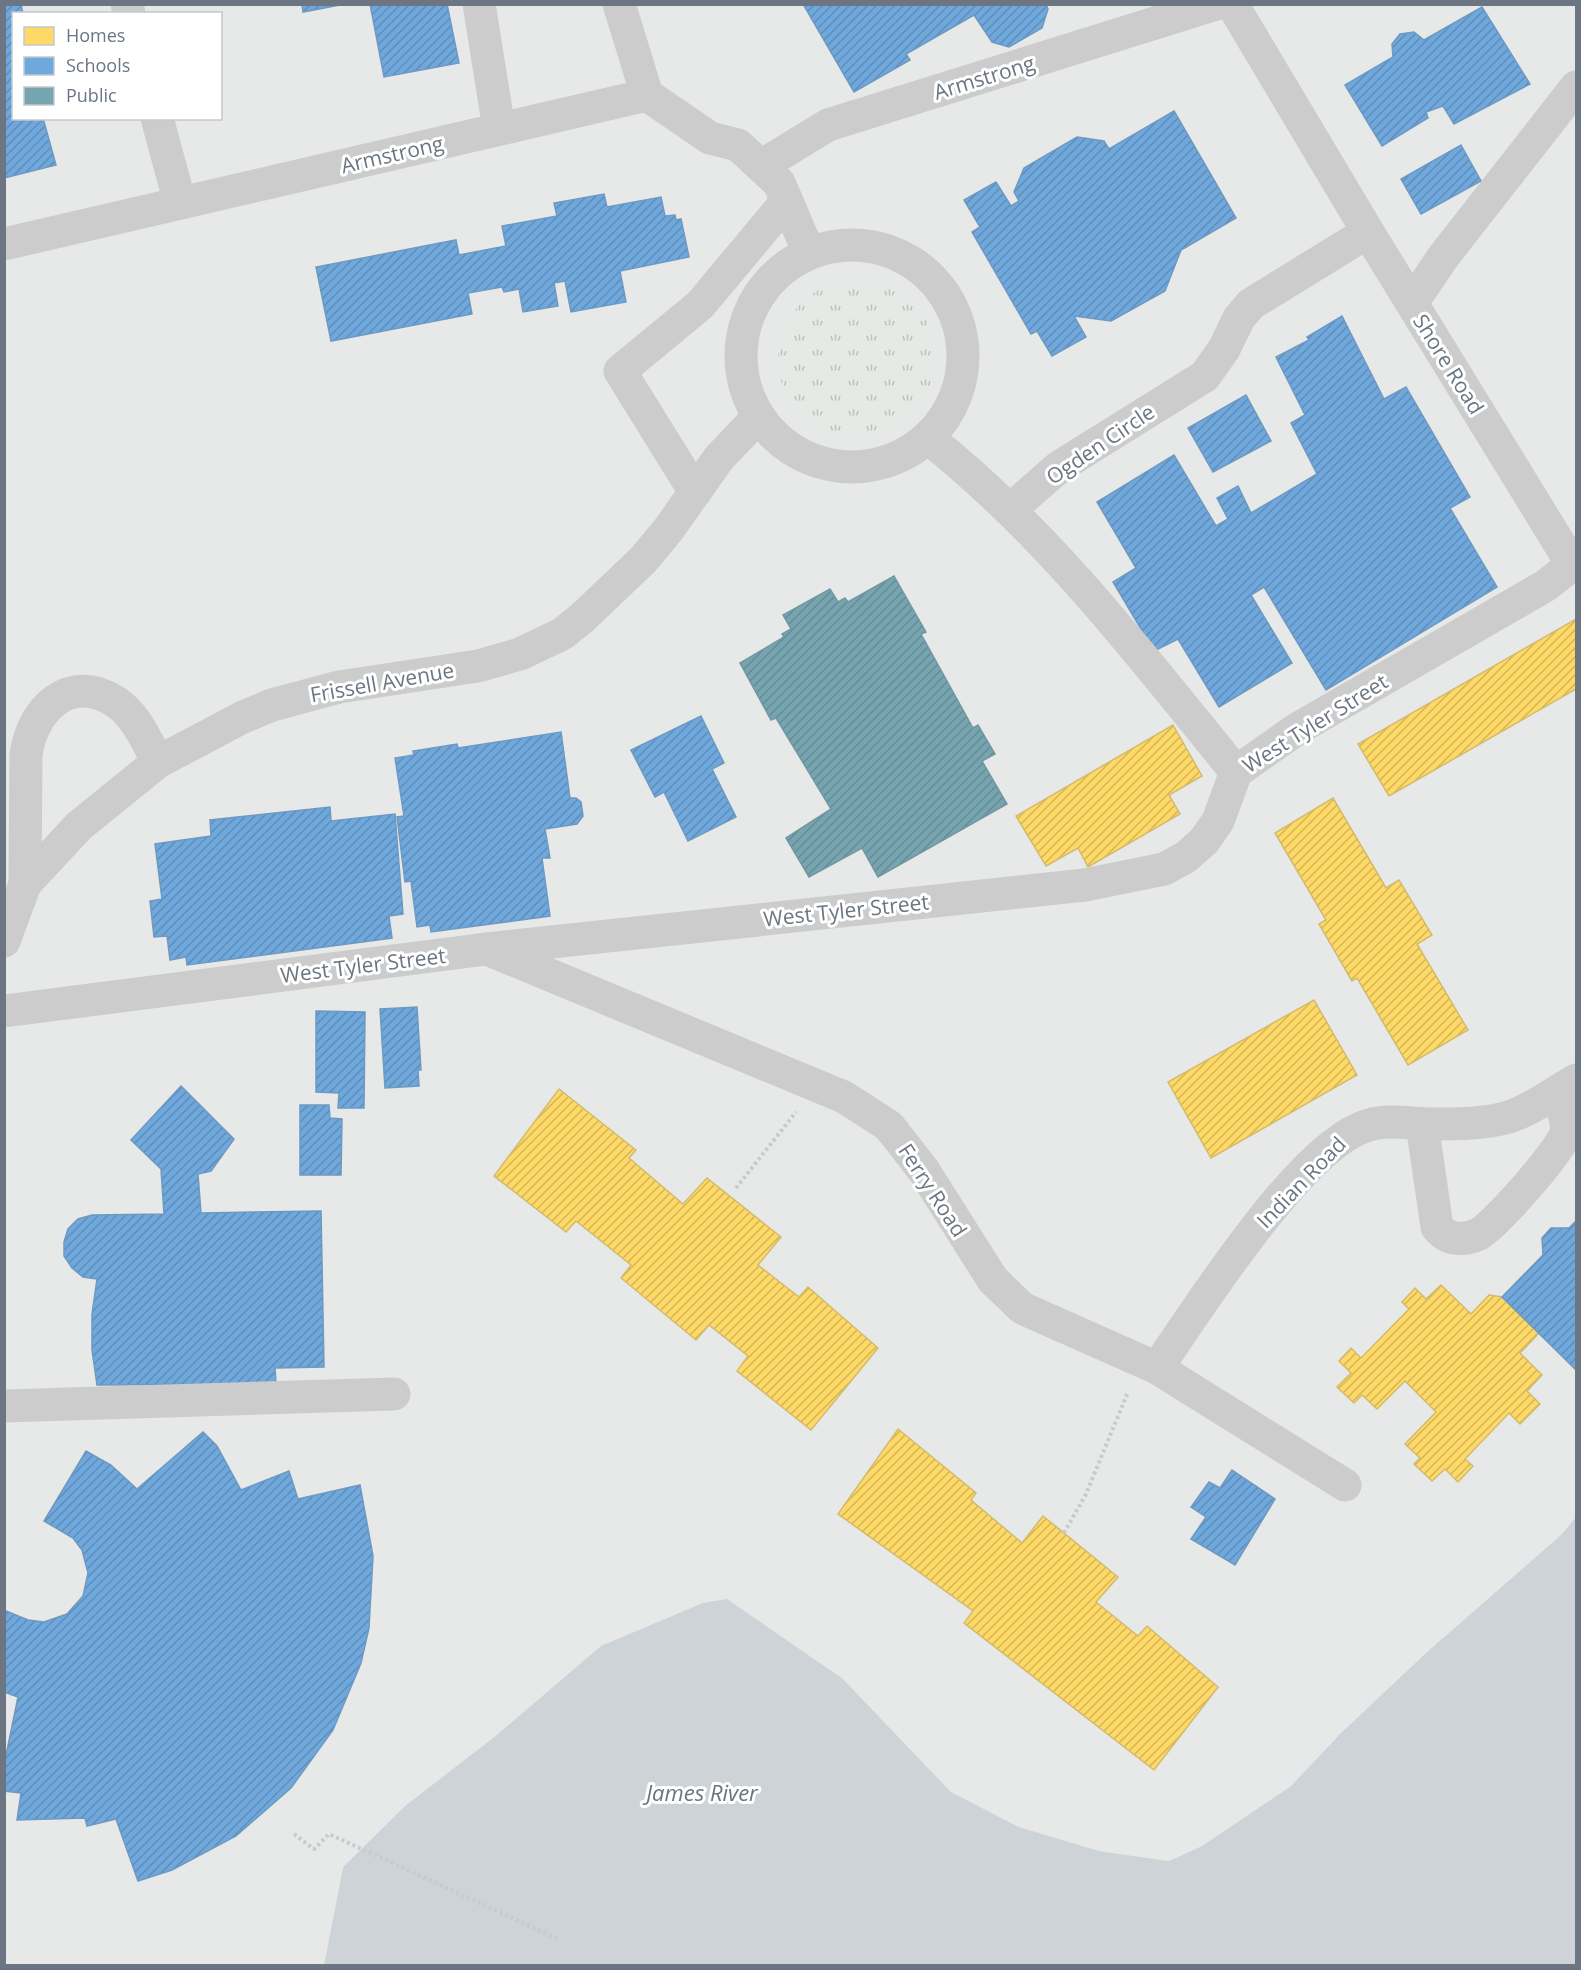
<svg xmlns="http://www.w3.org/2000/svg" width="1581" height="1970" font-family="'Open Sans',sans-serif">
	<style>
		.built { fill: #e7e8e8; fill-rule: evenodd }
		.grass { fill: url(#grass-tufts) }
		.water { fill: #cdd3d6 }
		.homes { fill: url(#homes-hatch); stroke: #d3bb6e; stroke-width: 1.5 }
		.schools { fill: url(#schools-hatch); stroke: #6e99c1; stroke-width: 1.5 }
		.public { fill: url(#public-hatch); stroke: #7397a2; stroke-width: 1.5 }
		.lines { fill: none; stroke-linecap: round; stroke-linejoin: round }
		.path { stroke: #cacacb; stroke-width: 4; stroke-dasharray: 3 3; stroke-linecap: butt }
		.minor { stroke: #cccccd; stroke-width: 33 }
		.labels { text-anchor: middle; dominant-baseline: central; stroke-width: 6; stroke-linejoin: round; paint-order: stroke }
		.street-label { font-size: 21px; fill: #6b7682; stroke: #fff }
		.water-label { font-size: 22px; font-style: italic; fill: #67767e; stroke: #fff }
	</style>
	<defs>
		<pattern id="grass-tufts" width="24" height="20" patternUnits="userSpaceOnUse" patternTransform="scale(1.5)"><rect width="24" height="20" fill="#e6e9e5"/><path d="M3 7l-1-3M5 7V3M7 7l1-3M15 17l-1-3M17 17v-4M19 17l1-3" fill="none" stroke="#bec1bf"/></pattern>
		<pattern id="homes-hatch" width="6" height="6" patternUnits="userSpaceOnUse" patternTransform="scale(1.5)"><rect width="6" height="6" fill="#ffd966"/><path d="M-1 1l2-2M0 6l6-6M5 7l2-2" fill="none" stroke="#d2b559"/></pattern>
		<pattern id="schools-hatch" width="6" height="6" patternUnits="userSpaceOnUse" patternTransform="scale(1.5)"><rect width="6" height="6" fill="#6fa8dc"/><path d="M-1 1l2-2M0 6l6-6M5 7l2-2" fill="none" stroke="#5f8db8"/></pattern>
		<pattern id="public-hatch" width="6" height="6" patternUnits="userSpaceOnUse" patternTransform="scale(1.5)"><rect width="6" height="6" fill="#76a5af"/><path d="M-1 1l2-2M0 6l6-6M5 7l2-2" fill="none" stroke="#658b94"/></pattern>
	</defs>
	<rect width="100%" height="100%" fill="#f7f7f7"/>
	<path class="built" d="M 5,5 L 1576,5 L 1576,1517 L 1561,1535 L 1427,1652 L 1341,1733 L 1291,1786 L 1202,1846 L 1169,1861 L 1099,1851 L 1019,1827 L 951,1792 L 843,1679 L 498,1734 L 405,1806 L 343,1867 L 324,1965 L 5,1966 ZM 14,14 L 220,14 L 220,118 L 14,118 Z"/>
	<circle class="grass" cx="857" cy="359" r="79"/>
	<path class="water" d="M 1576,1517 L 1576,1965 L 324,1965 L 343,1867 L 405,1806 L 498,1734 L 601,1646 L 703,1603 L 727,1599 L 843,1679 L 951,1792 L 1019,1827 L 1099,1851 L 1169,1861 L 1202,1846 L 1291,1786 L 1341,1733 L 1427,1652 L 1561,1535 Z"/>
	<g class="homes">
		<path d="M 1576,619 L 1576,689 L 1389,796 L 1358,744 Z"/>
		<path d="M 1173,725 L 1202,776 L 1169,795 L 1180,814 L 1088,867 L 1078,848 L 1046,866 L 1016,816 Z"/>
		<path d="M 1333,798 L 1386,888 L 1399,880 L 1432,935 L 1417,944 L 1468,1030 L 1408,1065 L 1357,978 L 1352,981 L 1319,924 L 1326,920 L 1275,833 Z"/>
		<path d="M 1314,1000 L 1357,1075 L 1211,1158 L 1168,1082 Z"/>
		<path d="M 559,1089 L 636,1150 L 629,1158 L 683,1204 L 707,1178 L 781,1237 L 758,1265 L 799,1297 L 808,1287 L 878,1348 L 811,1430 L 737,1371 L 748,1356 L 709,1325 L 696,1340 L 621,1278 L 631,1265 L 576,1221 L 566,1232 L 494,1176 Z"/>
		<path d="M 1441,1285 L 1471,1314 L 1489,1295 L 1502,1297 L 1539,1333 L 1520,1353 L 1542,1375 L 1527,1391 L 1540,1404 L 1520,1424 L 1509,1413 L 1465,1459 L 1473,1466 L 1458,1482 L 1445,1469 L 1432,1481 L 1414,1464 L 1420,1458 L 1405,1444 L 1436,1412 L 1405,1381 L 1377,1409 L 1362,1395 L 1354,1403 L 1337,1387 L 1351,1373 L 1339,1361 L 1351,1348 L 1361,1358 L 1409,1309 L 1402,1302 L 1415,1288 L 1426,1299 Z"/>
		<path d="M 898,1429 L 976,1493 L 971,1500 L 1022,1543 L 1043,1516 L 1118,1577 L 1096,1602 L 1138,1636 L 1147,1626 L 1218,1687 L 1154,1770 L 964,1623 L 973,1611 L 838,1514 Z"/>
	</g>
	<g class="schools">
		<path d="M 4,4 L 21,4 L 23,14 L 14,14 L 14,118 L 43,118 L 56,165 L 4,178 Z"/>
		<path d="M 302,4 L 345,4 L 303,12 Z"/>
		<path d="M 370,4 L 447,4 L 459,63 L 384,77 Z"/>
		<path d="M 803,4 L 1046,4 L 1048,9 L 1042,28 L 1009,47 L 992,42 L 974,15 L 906,54 L 910,60 L 854,92 Z"/>
		<path d="M 1482,7 L 1530,84 L 1454,124 L 1443,106 L 1426,112 L 1428,118 L 1382,146 L 1345,85 L 1393,57 L 1392,44 L 1400,34 L 1414,32 L 1424,40 Z"/>
		<path d="M 1174,111 L 1236,218 L 1181,250 L 1165,291 L 1111,321 L 1074,316 L 1086,337 L 1052,356 L 1037,331 L 1031,334 L 972,232 L 980,227 L 964,200 L 996,182 L 1011,206 L 1019,201 L 1014,192 L 1024,168 L 1077,137 L 1104,141 L 1109,149 Z"/>
		<path d="M 1461,145 L 1481,181 L 1421,214 L 1401,179 Z"/>
		<path d="M 604,194 L 607,207 L 661,197 L 665,216 L 675,215 L 676,220 L 681,219 L 689,257 L 620,271 L 626,302 L 571,312 L 565,281 L 554,283 L 558,306 L 523,312 L 519,289 L 504,292 L 502,287 L 468,293 L 472,314 L 331,341 L 316,267 L 456,240 L 459,255 L 506,246 L 502,226 L 557,216 L 554,203 Z"/>
		<path d="M 1342,316 L 1384,399 L 1406,387 L 1470,497 L 1450,508 L 1497,587 L 1326,690 L 1264,587 L 1251,595 L 1292,663 L 1219,707 L 1178,639 L 1154,651 L 1113,582 L 1136,568 L 1097,502 L 1174,455 L 1216,526 L 1228,519 L 1217,498 L 1238,486 L 1251,513 L 1317,474 L 1291,423 L 1305,415 L 1276,357 L 1309,340 L 1307,337 Z"/>
		<path d="M 1246,395 L 1271,441 L 1213,472 L 1188,428 Z"/>
		<path d="M 701,716 L 724,763 L 712,769 L 736,817 L 688,841 L 664,792 L 655,797 L 631,750 Z"/>
		<path d="M 561,732 L 570,798 L 576,798 L 581,802 L 583,816 L 577,824 L 545,829 L 550,858 L 542,858 L 550,916 L 431,932 L 430,925 L 417,927 L 411,881 L 405,882 L 397,817 L 404,816 L 395,758 L 414,755 L 413,751 L 457,744 L 458,748 Z"/>
		<path d="M 330,807 L 331,821 L 395,814 L 403,914 L 389,916 L 392,938 L 187,965 L 186,957 L 170,960 L 167,936 L 154,937 L 150,901 L 162,899 L 155,844 L 211,836 L 210,820 Z"/>
		<path d="M 417,1007 L 421,1070 L 418,1070 L 419,1086 L 385,1088 L 380,1009 Z"/>
		<path d="M 316,1011 L 365,1012 L 364,1108 L 338,1108 L 339,1093 L 316,1092 Z"/>
		<path d="M 181,1086 L 234,1139 L 211,1171 L 198,1174 L 201,1213 L 321,1211 L 324,1367 L 275,1368 L 276,1384 L 97,1385 L 92,1350 L 92,1314 L 97,1279 L 83,1277 L 72,1268 L 64,1256 L 64,1242 L 68,1229 L 78,1219 L 92,1215 L 164,1214 L 161,1169 L 131,1140 Z"/>
		<path d="M 300,1105 L 329,1105 L 330,1118 L 342,1119 L 341,1175 L 300,1175 Z"/>
		<path d="M 1576,1221 L 1576,1370 L 1502,1297 L 1543,1255 L 1542,1238 L 1551,1228 L 1569,1228 Z"/>
		<path d="M 203,1432 L 217,1446 L 241,1490 L 289,1471 L 298,1499 L 360,1485 L 373,1556 L 369,1628 L 361,1663 L 333,1730 L 291,1788 L 236,1836 L 172,1870 L 138,1881 L 116,1819 L 87,1826 L 85,1818 L 17,1820 L 21,1793 L 4,1791 L 4,1765 L 18,1697 L 4,1692 L 4,1610 L 28,1620 L 44,1622 L 67,1614 L 83,1596 L 88,1573 L 82,1550 L 73,1538 L 44,1521 L 86,1451 L 111,1465 L 137,1489 Z"/>
		<path d="M 1232,1470 L 1275,1499 L 1235,1565 L 1191,1539 L 1206,1517 L 1191,1507 L 1209,1482 L 1220,1488 Z"/>
	</g>
	<path class="public" d="M 894,576 L 926,632 L 921,634 L 973,728 L 978,725 L 995,754 L 982,761 L 1007,804 L 878,877 L 862,848 L 809,877 L 786,838 L 831,809 L 776,718 L 771,720 L 740,663 L 784,637 L 782,634 L 791,629 L 783,615 L 830,589 L 838,602 L 845,598 L 848,602 Z"/>
	<g class="lines">
		<g class="path">
			<path d="M 736,1188 L 796,1112"/>
			<path d="M 1064,1533 L 1086,1494 L 1128,1392"/>
			<path d="M 294,1834 L 314,1849 L 329,1834 L 560,1940"/>
		</g>
		<g class="minor">
			<path d="M 127,4 L 129,14"/>
			<path d="M 479,4 L 499,129"/>
			<path d="M 619,4 L 647,95"/>
			<path d="M 1232,4 L 1368,232 L 1572,564"/>
			<path d="M 157,118 L 180,203"/>
			<path d="M 761,166 L 828,125 L 1216,4"/>
			<path d="M 4,244 L 647,95 L 710,138 L 738,145 L 779,183 L 809,253"/>
			<circle cx="852" cy="356" r="111"/>
			<path d="M 1412,303 L 1443,257 L 1576,87"/>
			<path d="M 928,438 C 1048,533 1140,654 1236,772"/>
			<path d="M 695,492 L 620,371 L 700,305 L 787,201"/>
			<path d="M 1011,509 L 1059,467 L 1205,376 L 1224,349 L 1239,318 L 1251,304 L 1368,232"/>
			<path d="M 25,884 L 26,755 C 32,709 70,672 116,702 C 136,715 147,742 158,762"/>
			<path d="M 4,941 L 25,884 L 79,826 L 158,762 L 241,718 L 272,705 L 339,687 L 478,666 L 520,654 L 562,634 L 582,618 L 643,560 L 668,530 L 719,458 L 758,417"/>
			<path d="M 487,949 L 844,1097 L 889,1126 L 924,1171 L 993,1280 L 1022,1308 L 1157,1368 L 1345,1485"/>
			<path d="M 4,1011 L 486,949 L 1085,885 L 1164,869 L 1186,857 L 1204,841 L 1218,821 L 1236,772 L 1297,729 L 1545,586 L 1576,562"/>
			<path d="M 1422,1124 L 1437,1227 C 1448,1241 1464,1241 1479,1234 C 1495,1225 1563,1149 1566,1132 C 1568,1119 1561,1104 1555,1093"/>
			<path d="M 1157,1368 C 1198,1309 1302,1143 1369,1125 C 1389,1119 1412,1124 1432,1124 C 1457,1124 1486,1124 1509,1117 C 1533,1109 1555,1092 1576,1080"/>
			<path d="M 4,1406 L 394,1394"/>
		</g>
	</g>
	<g class="labels">
		<g class="street-label">
			<text transform="translate(984 77) rotate(-17)">Armstrong</text>
			<text transform="translate(392 154) rotate(-13)">Armstrong</text>
			<text transform="translate(1449 364) rotate(58)">Shore Road</text>
			<text transform="translate(1100 444) rotate(-34)">Ogden Circle</text>
			<text transform="translate(382 682) rotate(-10)">Frissell Avenue</text>
			<text transform="translate(1315 723) rotate(-32)">West Tyler Street</text>
			<text transform="translate(846 910) rotate(-6)">West Tyler Street</text>
			<text transform="translate(363 965) rotate(-7)">West Tyler Street</text>
			<text transform="translate(1301 1182) rotate(-46)">Indian Road</text>
			<text transform="translate(933 1190) rotate(57)">Ferry Road</text>
		</g>
		<g class="water-label">
			<text x="702" y="1792">James River</text>
		</g>
	</g>
	<rect width="1581" height="1970" fill="none" stroke="#6b7682" stroke-width="12"/>
	<rect x="12" y="12" width="210" height="108" fill="#ffffff" stroke="#c4c8cd" stroke-width="1.5"/>
	<rect x="24" y="27" width="30" height="18" fill="#ffd966" stroke="#c4c8cd" stroke-width="1.5"/>
	<text x="66" y="42" font-size="18" fill="#6b7682">Homes</text>
	<rect x="24" y="57" width="30" height="18" fill="#6fa8dc" stroke="#c4c8cd" stroke-width="1.5"/>
	<text x="66" y="72" font-size="18" fill="#6b7682">Schools</text>
	<rect x="24" y="87" width="30" height="18" fill="#76a5af" stroke="#c4c8cd" stroke-width="1.5"/>
	<text x="66" y="102" font-size="18" fill="#6b7682">Public</text>
</svg>
